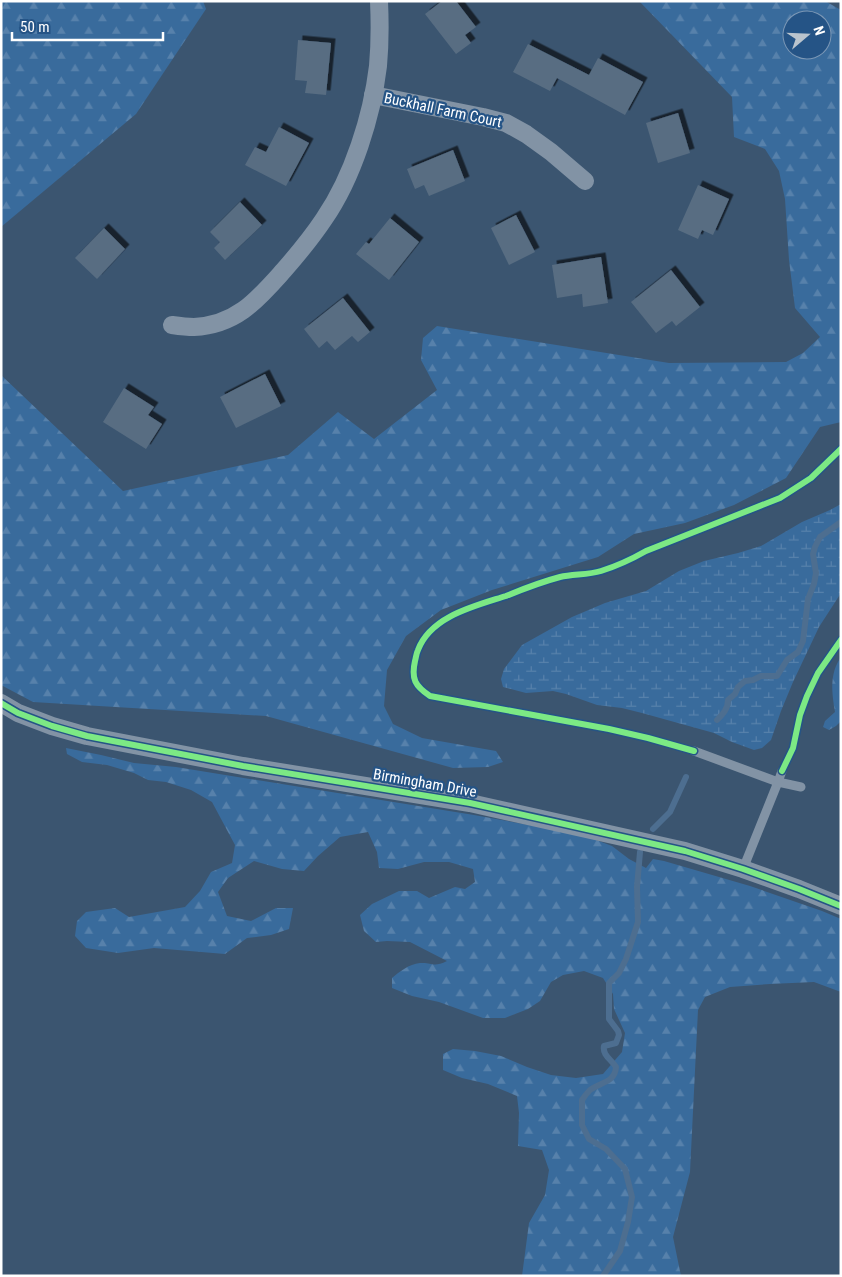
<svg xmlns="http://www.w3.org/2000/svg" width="842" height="1277" font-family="'Roboto Condensed',sans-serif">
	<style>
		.forest { fill: url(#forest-firs); fill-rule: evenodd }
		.wetland { fill: url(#wetland-marsh) }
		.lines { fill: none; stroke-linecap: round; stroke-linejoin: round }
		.stream { stroke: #4d6e90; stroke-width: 6 }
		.building { fill: #586d82; filter: url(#shadow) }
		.lane { stroke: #8293a5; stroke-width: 9 }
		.street { stroke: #8293a5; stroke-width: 18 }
		.cycleway-casing { stroke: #255486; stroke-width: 9 }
		.cycleway { stroke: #7ce984; stroke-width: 6 }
		.labels { text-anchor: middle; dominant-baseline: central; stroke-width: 4.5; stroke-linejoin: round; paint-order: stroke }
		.street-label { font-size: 15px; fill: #fff; stroke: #255486 }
	</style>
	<defs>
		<pattern id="forest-firs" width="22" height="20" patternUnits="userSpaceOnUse" patternTransform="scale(1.25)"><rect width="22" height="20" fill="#396b9c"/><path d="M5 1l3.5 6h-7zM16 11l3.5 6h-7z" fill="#5781ab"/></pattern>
		<pattern id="wetland-marsh" width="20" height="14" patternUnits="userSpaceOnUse" patternTransform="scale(1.25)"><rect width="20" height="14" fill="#396b9c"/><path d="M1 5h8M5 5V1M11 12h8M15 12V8" fill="none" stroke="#5781ab"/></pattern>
		<filter id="shadow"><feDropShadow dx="4.5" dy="-4.5" stdDeviation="0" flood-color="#0009"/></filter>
	</defs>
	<rect width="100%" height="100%" fill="#3b5570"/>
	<g class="forest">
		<path d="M 1,1 L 203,1 L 206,9 L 136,114 L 1,227 Z"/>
		<path d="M 639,1 L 825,1 L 841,10 L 841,422 L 820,427 L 786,478 L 734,505 L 685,523 L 634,534 L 598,557 L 492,590 L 441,610 L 406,636 L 387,670 L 384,706 L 393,724 L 422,738 L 496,751 L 503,762 L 488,767 L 453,768 L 266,716 L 33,702 L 1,685 L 1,375 L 123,491 L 288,455 L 338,412 L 374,439 L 437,390 L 421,360 L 423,338 L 437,326 L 669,363 L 786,362 L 803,353 L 820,337 L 795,308 L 789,260 L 785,199 L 779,171 L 765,149 L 734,137 L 732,97 ZM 792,20 L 822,20 L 822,50 L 792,50 Z"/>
		<path d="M 841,657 L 841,721 L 836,726 L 829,730 L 823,727 L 825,721 L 835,712 C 832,693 829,674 841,657 Z"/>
		<path d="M 66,748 L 101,755 L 134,763 L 176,767 L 474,815 L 583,835 L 612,846 L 629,859 L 646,868 L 653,859 L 664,861 L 750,886 L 822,911 L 841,919 L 841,992 L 814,982 L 770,984 L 730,987 L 705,997 L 698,1010 L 690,1172 L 673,1237 L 681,1276 L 522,1276 L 529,1223 L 545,1195 L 549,1170 L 542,1150 L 518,1146 L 519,1113 L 517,1096 L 488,1084 L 462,1078 L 443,1070 L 443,1054 L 453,1049 L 475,1051 L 501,1056 L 527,1067 L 551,1075 L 576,1078 L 603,1074 L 622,1052 L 625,1033 L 614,1009 L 613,994 L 603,978 L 584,971 L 563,975 L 551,982 L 540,1001 L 528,1009 L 505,1018 L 483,1018 L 439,1002 L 412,996 L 392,988 L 392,978 C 399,972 409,964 420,963 C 432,962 433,968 447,961 L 410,942 L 387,941 L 376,942 L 364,931 L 360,915 L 372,904 L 399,891 L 417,891 L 429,898 L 455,887 L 465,889 L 475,882 L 473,869 L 449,862 L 424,862 L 398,869 L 379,868 L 377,852 L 368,832 L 340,837 L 318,856 L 304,871 L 282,869 L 254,861 L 228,878 L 218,892 L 227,916 L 251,921 L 276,908 L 293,908 L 289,929 L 271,935 L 247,938 L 225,954 L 154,948 L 118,953 L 86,948 L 75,936 L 77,921 L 86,912 L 115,908 L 129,917 L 185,907 L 200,891 L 211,872 L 232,863 L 235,845 L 212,802 L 191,790 L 166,782 L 148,780 L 134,773 L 107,765 L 82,762 L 67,754 Z"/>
	</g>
	<path class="wetland" d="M 841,504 L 841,593 L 819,627 L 793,682 L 781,711 L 771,740 L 762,748 L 754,750 L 732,742 L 714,733 L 642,713 L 622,708 L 597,705 L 566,694 L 553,691 L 526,693 L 503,687 L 501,679 L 504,669 L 522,645 L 572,617 L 605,603 L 646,591 L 679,571 L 704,561 L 738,553 L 761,546 L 802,522 L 830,510 Z"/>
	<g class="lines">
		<g class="stream">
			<path d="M 717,720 C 723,714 728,709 728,700 L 735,694 L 738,687 L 745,681 L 753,680 L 761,676 L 777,676 L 787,660 L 798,652 L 803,641 L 808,599 L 814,584 L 816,573 L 813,554 L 815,547 L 820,537 L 841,522"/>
			<path d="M 653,829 L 670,812 L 686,777"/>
			<path d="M 603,1276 L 620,1251 L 628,1222 L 632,1197 L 625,1169 L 606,1149 L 589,1139 L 582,1125 L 582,1100 C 584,1097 587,1093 590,1090 C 600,1082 615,1083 616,1067 C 612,1060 602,1055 604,1046 L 616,1043 L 619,1035 L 618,1031 L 609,1019 L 609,983 L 619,973 L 626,959 L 638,922 L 637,887 L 640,852"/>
		</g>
	</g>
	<g class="building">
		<path d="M 442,1 L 456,1 L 476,27 L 465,35 L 471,43 L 456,54 L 425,14 Z"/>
		<path d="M 298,40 L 331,43 L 326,95 L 305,93 L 307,81 L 295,80 Z"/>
		<path d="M 528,44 L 589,75 L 598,58 L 643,82 L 625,115 L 557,78 L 550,91 L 513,72 Z"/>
		<path d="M 678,113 L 690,153 L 658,163 L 646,123 Z"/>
		<path d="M 279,127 L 309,143 L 286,186 L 245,165 L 255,147 L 266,152 Z"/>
		<path d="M 453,150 L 465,181 L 429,196 L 424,185 L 415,189 L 407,169 Z"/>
		<path d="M 698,185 L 729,199 L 713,235 L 702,230 L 698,239 L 678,230 Z"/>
		<path d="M 240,202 L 262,225 L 225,260 L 214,248 L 220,242 L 210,232 Z"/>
		<path d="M 516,215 L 535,252 L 509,265 L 491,228 Z"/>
		<path d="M 390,218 L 419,242 L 389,280 L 356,254 L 366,242 L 369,244 Z"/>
		<path d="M 104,228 L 125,249 L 97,279 L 75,258 Z"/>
		<path d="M 601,257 L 608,303 L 583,307 L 582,294 L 557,298 L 552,265 Z"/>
		<path d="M 671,270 L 700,307 L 676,326 L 672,321 L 656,333 L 631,302 Z"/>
		<path d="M 343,298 L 370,332 L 358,342 L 352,336 L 335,350 L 327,341 L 319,348 L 304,329 Z"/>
		<path d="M 265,374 L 281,406 L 236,428 L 220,397 Z"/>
		<path d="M 124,388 L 154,407 L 148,415 L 162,424 L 146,449 L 103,422 Z"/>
	</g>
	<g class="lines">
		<g class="lane">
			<path d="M 694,751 L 778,782 L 743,869"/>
			<path d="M 782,771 L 778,782 L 801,787"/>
		</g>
		<g class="street">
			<path d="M 373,95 L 483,117 L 506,123 L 526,134 L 551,152 L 585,181"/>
			<path d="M 172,325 C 179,326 187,327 194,327 C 237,325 258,299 284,270 C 298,254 312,237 324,219 C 353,177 372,116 378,66 C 380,44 380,23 379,1"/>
			<path d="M 1,703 L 18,713 L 52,726 L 87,736 L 243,766 L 470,803 L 685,851 L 743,869 L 799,889 L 841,906"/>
		</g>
		<g class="cycleway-casing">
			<g id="cycleway">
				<path d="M 1,703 L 18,713 L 52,726 L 87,736 L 243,766 L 470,803 L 685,851 L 743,869 L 799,889 L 841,906"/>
				<path d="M 694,751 L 648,738 L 609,729 L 430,696 C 415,686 411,679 415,661 C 416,658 416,654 418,650 C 431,616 475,606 506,596 C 523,589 541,582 560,577 C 573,574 588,575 601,571 C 617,566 632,559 646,551 L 780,498 L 811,478 L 841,449"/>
				<path d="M 782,771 L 793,748 L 800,715 L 807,696 L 818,673 L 841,640"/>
			</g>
		</g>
		<use href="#cycleway" class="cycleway"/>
	</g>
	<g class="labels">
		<g class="street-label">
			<text transform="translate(443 110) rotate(12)">Buckhall Farm Court</text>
			<text transform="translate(425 783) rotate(10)">Birmingham Drive</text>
		</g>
	</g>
	<rect width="842" height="1277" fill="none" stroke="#ffffff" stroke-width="5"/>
	<g transform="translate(807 35) rotate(71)"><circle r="24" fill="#255486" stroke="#7c98b6"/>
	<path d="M0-4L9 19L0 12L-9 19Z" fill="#bac4cd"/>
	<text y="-8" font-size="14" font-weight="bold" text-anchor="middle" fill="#ffffff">N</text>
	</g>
	<path d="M12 32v8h151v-8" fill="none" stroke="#ffffff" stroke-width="2.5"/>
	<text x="20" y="32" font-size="15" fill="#ffffff" stroke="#255486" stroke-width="4" paint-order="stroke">50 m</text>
</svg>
